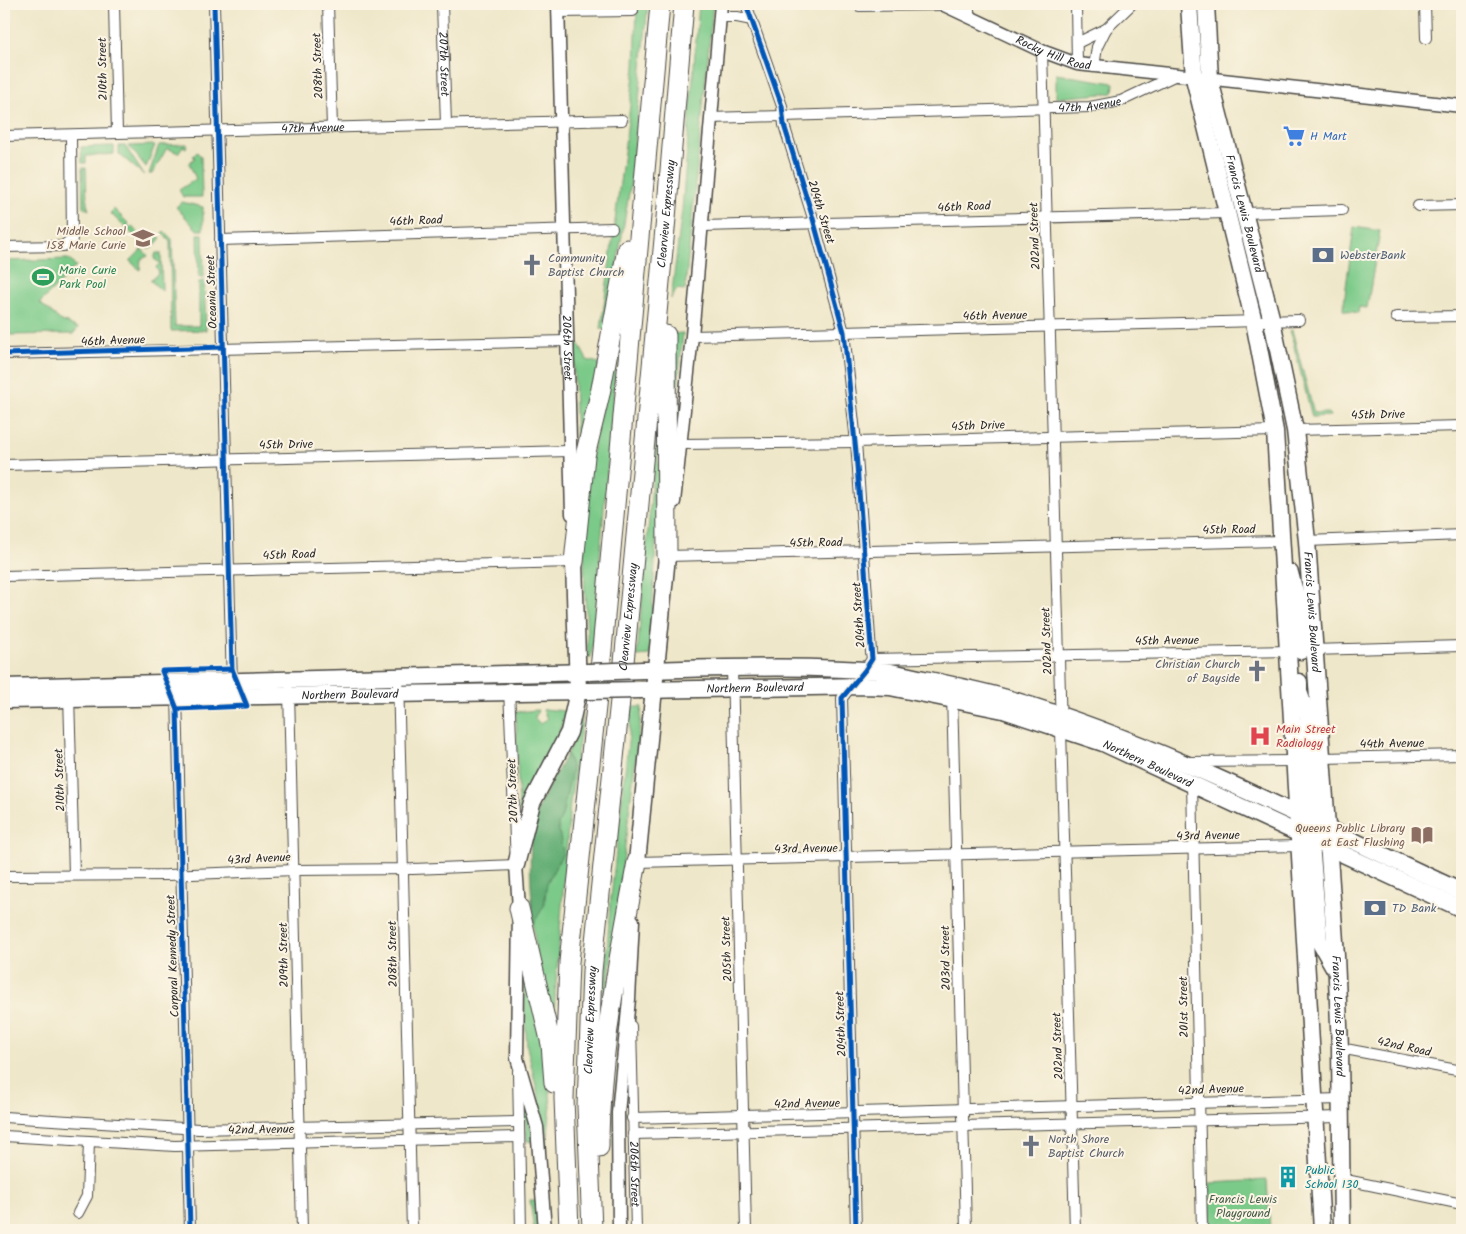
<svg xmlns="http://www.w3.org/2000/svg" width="1466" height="1234" font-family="Kalam,sans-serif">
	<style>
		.green { fill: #7bca89; stroke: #537a5a }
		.forest { fill: #64ae75; stroke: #486c50 }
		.water { fill: #46adc6; stroke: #386c78 }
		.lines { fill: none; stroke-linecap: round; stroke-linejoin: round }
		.minor-casing { stroke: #484743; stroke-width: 12 }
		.tertiary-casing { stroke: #484743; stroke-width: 15 }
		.primary-casing { stroke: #484743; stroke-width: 19 }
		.motorway-casing { stroke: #484743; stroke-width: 21 }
		.minor { stroke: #fff; stroke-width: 10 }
		.tertiary { stroke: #fff; stroke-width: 12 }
		.primary { stroke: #fff; stroke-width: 16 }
		.motorway { stroke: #fff; stroke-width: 19 }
		.primary-bridge-casing { stroke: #484743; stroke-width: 19; stroke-linecap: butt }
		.primary-bridge { stroke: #fff; stroke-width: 16 }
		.cycleway-casing { stroke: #fcf5e5; stroke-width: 8 }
		.cycleway { stroke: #0057b8; stroke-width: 5 }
		.labels { text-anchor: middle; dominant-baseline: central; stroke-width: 4; stroke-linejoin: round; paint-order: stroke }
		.street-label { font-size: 12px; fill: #2b2b2b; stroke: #fcf5e5 }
		.shop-label { font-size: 12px; fill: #366cbe; stroke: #fcf5e5; text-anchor: start }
		.education-label { font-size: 12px; fill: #785e54; stroke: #fcf5e5; text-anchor: end }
		.service-label { font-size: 12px; fill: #4e5e75; stroke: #fcf5e5; text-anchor: start }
		.worship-label { font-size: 12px; fill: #5b616d; stroke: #fcf5e5; text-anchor: start }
		.leisure-label { font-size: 12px; fill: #27864d; stroke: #fcf5e5; text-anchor: start }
		.health-label { font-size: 12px; fill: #be3a42; stroke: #fcf5e5; text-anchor: start }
		.culture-label { font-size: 12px; fill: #0d838f; stroke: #fcf5e5; text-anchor: start }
		.park-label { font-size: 12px; fill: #435b47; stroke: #fcf5e5 }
	</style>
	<rect width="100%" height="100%" fill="#fcf5e5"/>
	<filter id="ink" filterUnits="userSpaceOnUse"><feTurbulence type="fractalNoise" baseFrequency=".02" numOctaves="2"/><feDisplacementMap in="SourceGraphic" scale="10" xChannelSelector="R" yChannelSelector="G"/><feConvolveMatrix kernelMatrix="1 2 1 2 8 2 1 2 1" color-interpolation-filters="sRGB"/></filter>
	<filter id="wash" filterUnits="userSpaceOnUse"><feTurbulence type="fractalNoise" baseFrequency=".0096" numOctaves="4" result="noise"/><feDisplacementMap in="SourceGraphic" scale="20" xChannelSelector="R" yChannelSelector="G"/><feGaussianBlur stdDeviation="1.12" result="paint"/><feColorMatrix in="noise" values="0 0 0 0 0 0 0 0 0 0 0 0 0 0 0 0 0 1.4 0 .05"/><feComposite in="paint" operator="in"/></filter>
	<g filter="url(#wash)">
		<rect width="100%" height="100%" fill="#efe7c9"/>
		<g class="green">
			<path d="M 637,4 L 648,4 L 632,176 L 606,330 L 601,329 L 635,67 Z"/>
			<path d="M 699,4 L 713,4 L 685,290 L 677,289 L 671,299 L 682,210 Z"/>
			<path d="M 1056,74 L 1114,83 L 1113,93 L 1056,98 Z"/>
			<path d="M 187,144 L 186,148 L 183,146 L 178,153 L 167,148 L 152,174 L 149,174 L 159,145 Z"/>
			<path d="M 155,145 L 146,167 L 129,146 Z"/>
			<path d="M 114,146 L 114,154 L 86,156 L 86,163 L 82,163 L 81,147 Z"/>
			<path d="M 119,146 L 125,146 L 144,175 L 119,154 Z"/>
			<path d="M 197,152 L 201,156 L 202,197 L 183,197 L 179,190 L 196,179 L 189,163 L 195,158 L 193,156 Z"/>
			<path d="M 82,168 L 86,168 L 87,204 L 89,210 L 83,207 Z"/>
			<path d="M 182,202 L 203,207 L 203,230 L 197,230 L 176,207 Z"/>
			<path d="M 114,209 L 129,224 L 127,226 L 130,228 L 131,226 L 151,245 L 159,236 L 161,238 L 152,248 L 148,249 L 110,213 Z"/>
			<path d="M 1354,227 L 1380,231 L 1367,308 L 1359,307 L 1358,313 L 1343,310 Z"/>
			<path d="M 164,231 L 172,239 L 175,326 L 199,326 L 199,282 L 204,281 L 206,330 L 171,331 L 170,241 L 162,233 Z"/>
			<path d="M 198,234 L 203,234 L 204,278 L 199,277 Z"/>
			<path d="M 142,249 L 148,256 L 141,259 L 140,270 L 130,261 Z"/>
			<path d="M 156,253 L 161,253 L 162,291 L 150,280 L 159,273 L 156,267 L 160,263 L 154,259 Z"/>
			<path d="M 68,259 L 76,266 L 40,303 L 60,320 L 78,328 L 73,334 L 4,335 L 4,261 Z"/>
			<path d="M 1292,330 L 1314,413 L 1329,413 L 1330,416 L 1312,417 L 1290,331 Z"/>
			<path d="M 573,333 L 587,360 L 599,363 L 582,457 L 576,453 Z"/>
			<path d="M 683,333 L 672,444 L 670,334 Z"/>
			<path d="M 618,342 L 593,640 L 591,657 L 588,657 C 586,608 582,558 585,509 C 588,452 605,396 618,342 Z"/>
			<path d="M 657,427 L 659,486 L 650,655 L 637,656 Z"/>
			<path d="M 632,707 L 642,707 L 600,1050 L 610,906 Z"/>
			<path d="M 544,709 L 566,711 C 558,748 532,780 519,815 L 516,712 L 538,710 L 535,718 L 540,724 L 547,719 L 543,710 Z"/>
			<path d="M 583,714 L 570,803 L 555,995 L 554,1037 L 539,981 L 533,924 L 531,857 L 553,780 L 572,744 Z"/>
			<path d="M 528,972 L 546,1049 L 551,1106 L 546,1148 L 542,1112 L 527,1047 L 522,974 Z"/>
			<path d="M 524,1092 L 534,1142 L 527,1141 L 525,1119 L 522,1116 Z"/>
			<path d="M 1267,1180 L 1270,1230 L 1211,1230 L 1210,1183 Z"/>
			<path d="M 530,1200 L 538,1200 L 539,1230 L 534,1230 Z"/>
		</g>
		<path class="forest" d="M 567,753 L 572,769 L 562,816 L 558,825 L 563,853 L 547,883 L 544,906 L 533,924 C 532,888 525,843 538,808 C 546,789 558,771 567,753 Z"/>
		<path class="water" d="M 46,268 L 53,274 L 41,286 L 34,280 Z"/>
	</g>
	<g filter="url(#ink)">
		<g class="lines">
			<g class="minor-casing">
				<g id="minor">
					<path d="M 114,4 L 117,133"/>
					<path d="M 214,4 L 232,685"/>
					<path d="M 328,4 L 332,127"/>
					<path id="s1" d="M 442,4 L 446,124"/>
					<path d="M 746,4 L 782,106 L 784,125 L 812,215 L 844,332 L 856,442 L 871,652 L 872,659 L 863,673"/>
					<path d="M 859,4 L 859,6 L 945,5"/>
					<path d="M 969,4 L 969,16"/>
					<path d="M 1076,4 L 1077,64"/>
					<path d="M 1425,4 L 1426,38"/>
					<path d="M 558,12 L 633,11"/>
					<path d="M 719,17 L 737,17 L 752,20"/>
					<path d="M 1077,43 L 1106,29 L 1132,4"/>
					<path d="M 1042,51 L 1075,1230"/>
					<path d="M 1094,67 L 1097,47 L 1106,29"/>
					<path id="s2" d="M 710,118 L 1090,107 L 1121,101 L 1174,76"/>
					<path id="s3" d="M 4,136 L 622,120"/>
					<path d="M 1418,206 L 1462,205"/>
					<path d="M 1244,213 L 1342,210"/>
					<path d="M 702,226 L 1227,213"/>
					<path d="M 220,240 L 612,228"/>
					<path d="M 4,247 L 63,246 L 72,239 L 71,136"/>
					<path d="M 1396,317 L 1462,316"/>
					<path d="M 692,336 L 1299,320"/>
					<path d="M 4,354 L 567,341"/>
					<path d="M 1295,430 L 1462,426"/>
					<path d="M 681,444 L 856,442 L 1275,431"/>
					<path d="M 4,465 L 569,451"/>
					<path d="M 1307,541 L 1462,535"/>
					<path d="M 667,556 L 1281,541"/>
					<path d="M 4,576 L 574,562"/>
					<path d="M 1311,650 L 1462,646"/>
					<path d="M 872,659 L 1291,651"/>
					<path d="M 732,668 L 746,1230"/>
					<path d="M 398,677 L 412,1230"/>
					<path d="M 852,685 L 842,698 L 856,1230"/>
					<path d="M 289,691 L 302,1230"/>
					<path d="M 177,694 L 190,1230"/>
					<path d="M 952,694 L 966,1230"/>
					<path d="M 69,695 L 74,874"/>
					<path d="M 1322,758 L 1462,755"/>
					<path d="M 1187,762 L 1293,761"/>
					<path d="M 1192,784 L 1202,1230"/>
					<path d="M 637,862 L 1299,846"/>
					<path d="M 4,876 L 167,875 L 295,870 L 413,869 L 516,865 L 509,688"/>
					<path id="s4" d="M 631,1026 L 636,1230"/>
					<path d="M 1340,1048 L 1462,1071"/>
					<path d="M 518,1071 L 521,1230"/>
					<path d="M 4,1117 L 199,1129 L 519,1122"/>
					<path d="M 632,1118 L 1341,1099"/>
					<path d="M 633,1134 L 1341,1117"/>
					<path d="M 4,1136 L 175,1146 L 518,1137"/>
					<path d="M 1341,1179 L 1462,1204"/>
					<path d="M 78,1213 L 87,1196 L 89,1142"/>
				</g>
			</g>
			<g class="tertiary-casing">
				<g id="tertiary">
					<path id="s5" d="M 558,4 L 572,514"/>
					<path id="s6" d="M 942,4 L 1042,51 L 1077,64 L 1462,106"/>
					<path d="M 674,502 L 692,336 L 721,4"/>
					<path d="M 516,865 L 519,908 L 517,1058 L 537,1127 L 545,1230"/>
					<path d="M 619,1230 L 618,1113 L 629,999 L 633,921"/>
				</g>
			</g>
			<g class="primary-casing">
				<g id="primary">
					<path d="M 1189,4 L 1194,78 L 1254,322 L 1275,431 L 1322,1230"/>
					<path id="s7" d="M 1206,4 L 1210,80 L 1272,321 L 1295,430 L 1307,541 L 1336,956 L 1340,1048 L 1342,1230"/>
					<path d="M 1290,573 L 1296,596 L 1301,651"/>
					<path d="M 643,670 C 726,668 808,665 891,672 C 931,681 973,688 1013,700 C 1167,746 1316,825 1462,892"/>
					<path d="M 1299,682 L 1299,692 L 1314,735"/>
					<path d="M 4,687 L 589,672"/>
					<path id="s8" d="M 641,690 L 865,686 L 890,687 L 1003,710 L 1103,743 L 1462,909"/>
					<path id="s9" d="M 4,700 L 587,691"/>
					<path d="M 1296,726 L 1307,753 L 1313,831"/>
					<path d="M 1310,831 L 1319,941 L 1335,969"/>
					<path d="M 637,862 L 667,556"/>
					<path d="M 516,865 L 532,803 L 569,732 L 578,691 L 574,562"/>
				</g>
			</g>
			<g class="motorway-casing">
				<g id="motorway">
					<path d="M 666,335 L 667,556"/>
					<path d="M 574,562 L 585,456 L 600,394 L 627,249"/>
					<path d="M 519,908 L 551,1044 L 554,1083"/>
					<path d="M 599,1147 C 599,1054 620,952 637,862"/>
					<path d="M 569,1230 L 564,1098 L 569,962 L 602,650 L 660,4"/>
					<path id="s10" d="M 592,1230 L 587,1106 L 592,971 L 625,652 L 666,218 L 684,4"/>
				</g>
			</g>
			<use href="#minor" class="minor"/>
			<use href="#tertiary" class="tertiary"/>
			<use href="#primary" class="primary"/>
			<use href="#motorway" class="motorway"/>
			<g class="primary-bridge-casing">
				<g id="primary-bridge">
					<path d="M 589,672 L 643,670"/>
					<path d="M 587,691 L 641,690"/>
				</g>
			</g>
			<use href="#primary-bridge" class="primary-bridge"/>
			<g class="cycleway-casing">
				<g id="cycleway">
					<path d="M 746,4 L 782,106 L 784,125 L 812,215 L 844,332 L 856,453 L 872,659 L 865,670 L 842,698 L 856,1230"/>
					<path d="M 4,354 L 223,347"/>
					<path d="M 177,709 L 247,706 L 232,669 L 214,4"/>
					<path d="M 190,1230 L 177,709 L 162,671 L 232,669"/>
				</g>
			</g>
			<use href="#cycleway" class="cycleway"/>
		</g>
	</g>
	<defs>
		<g id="supermarket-bare" transform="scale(1.725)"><path d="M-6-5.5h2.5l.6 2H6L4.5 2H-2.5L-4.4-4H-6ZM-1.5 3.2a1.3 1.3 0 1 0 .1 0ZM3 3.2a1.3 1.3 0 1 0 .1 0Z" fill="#3f7fe0" stroke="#fcf5e5" stroke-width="2.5" paint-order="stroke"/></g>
		<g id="school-bare" transform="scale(1.725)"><path d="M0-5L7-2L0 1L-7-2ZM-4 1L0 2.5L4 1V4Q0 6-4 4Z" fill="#8d6e63" stroke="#fcf5e5" stroke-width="2.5" paint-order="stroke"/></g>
		<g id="bank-bare" transform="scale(1.725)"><path d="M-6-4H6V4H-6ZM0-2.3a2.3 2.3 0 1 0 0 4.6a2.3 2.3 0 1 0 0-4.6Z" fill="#5c6f8a" stroke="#fcf5e5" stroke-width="2.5" paint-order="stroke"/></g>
		<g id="church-bare" transform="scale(1.725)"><path d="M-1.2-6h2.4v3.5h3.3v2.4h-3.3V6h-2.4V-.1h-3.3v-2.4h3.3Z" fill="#6b7280" stroke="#fcf5e5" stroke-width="2.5" paint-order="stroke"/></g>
		<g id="stadium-bare" transform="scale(1.725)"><path d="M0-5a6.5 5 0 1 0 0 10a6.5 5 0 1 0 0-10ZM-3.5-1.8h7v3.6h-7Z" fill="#2e9e5b" stroke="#fcf5e5" stroke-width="2.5" paint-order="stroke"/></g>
		<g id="hospital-bare" transform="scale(1.725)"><path d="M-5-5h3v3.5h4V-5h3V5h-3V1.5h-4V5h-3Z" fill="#e0444e" stroke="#fcf5e5" stroke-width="2.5" paint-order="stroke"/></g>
		<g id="library-bare" transform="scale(1.725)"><path d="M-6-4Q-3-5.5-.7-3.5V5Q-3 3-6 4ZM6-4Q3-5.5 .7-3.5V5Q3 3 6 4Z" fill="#8d6e63" stroke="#fcf5e5" stroke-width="2.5" paint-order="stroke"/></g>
		<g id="building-bare" transform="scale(1.725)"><path d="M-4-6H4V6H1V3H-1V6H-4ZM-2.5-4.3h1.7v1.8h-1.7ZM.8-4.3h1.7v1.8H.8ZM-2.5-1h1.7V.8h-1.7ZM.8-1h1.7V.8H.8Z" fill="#0f9aa8" stroke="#fcf5e5" stroke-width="2.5" paint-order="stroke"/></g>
	</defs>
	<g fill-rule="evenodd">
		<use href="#supermarket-bare" x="1294" y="136"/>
		<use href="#school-bare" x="143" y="238"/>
		<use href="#bank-bare" x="1323" y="255"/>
		<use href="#church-bare" x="532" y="265"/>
		<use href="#stadium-bare" x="43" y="277"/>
		<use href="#church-bare" x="1257" y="671"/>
		<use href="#hospital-bare" x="1260" y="736"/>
		<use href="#library-bare" x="1422" y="835"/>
		<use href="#bank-bare" x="1375" y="908"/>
		<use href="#church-bare" x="1031" y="1146"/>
		<use href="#building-bare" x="1288" y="1177"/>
	</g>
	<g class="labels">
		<g class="street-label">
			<text stroke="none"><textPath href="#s6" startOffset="122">Rocky Hill Road</textPath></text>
			<text stroke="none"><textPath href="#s1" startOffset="60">207th Street</textPath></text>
			<text transform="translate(318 66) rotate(-92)">208th Street</text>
			<text transform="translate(103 69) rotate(-91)">210th Street</text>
			<text stroke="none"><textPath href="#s2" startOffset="380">47th Avenue</textPath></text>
			<text stroke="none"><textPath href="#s3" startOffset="309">47th Avenue</textPath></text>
			<text transform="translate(964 207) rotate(-2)">46th Road</text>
			<text transform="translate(821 212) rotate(73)">204th Street</text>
			<text stroke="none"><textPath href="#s10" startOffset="1020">Clearview Expressway</textPath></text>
			<text stroke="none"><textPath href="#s7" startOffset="214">Francis Lewis Boulevard</textPath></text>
			<text transform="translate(416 221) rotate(-2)">46th Road</text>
			<text transform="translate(1035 236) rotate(-92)">202nd Street</text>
			<text transform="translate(212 292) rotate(-92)">Oceania Street</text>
			<text transform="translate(995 316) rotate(-1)">46th Avenue</text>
			<text transform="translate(113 341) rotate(-2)">46th Avenue</text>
			<text stroke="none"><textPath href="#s5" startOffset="344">206th Street</textPath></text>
			<text transform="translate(1378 415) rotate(-1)">45th Drive</text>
			<text transform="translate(978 426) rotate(-2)">45th Drive</text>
			<text transform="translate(286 445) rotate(-1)">45th Drive</text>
			<text transform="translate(1229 530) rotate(-1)">45th Road</text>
			<text transform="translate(816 543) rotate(-1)">45th Road</text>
			<text transform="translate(289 555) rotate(-2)">45th Road</text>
			<text stroke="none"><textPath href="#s7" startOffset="619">Francis Lewis Boulevard</textPath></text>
			<text transform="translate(859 615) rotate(-94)">204th Street</text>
			<text stroke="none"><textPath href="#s10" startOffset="615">Clearview Expressway</textPath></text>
			<text transform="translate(1047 641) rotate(-92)">202nd Street</text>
			<text transform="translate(1167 641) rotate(-1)">45th Avenue</text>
			<text stroke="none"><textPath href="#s8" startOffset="114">Northern Boulevard</textPath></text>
			<text stroke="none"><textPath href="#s9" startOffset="346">Northern Boulevard</textPath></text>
			<text transform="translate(1392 744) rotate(-1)">44th Avenue</text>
			<text stroke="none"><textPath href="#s8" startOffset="519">Northern Boulevard</textPath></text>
			<text transform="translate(60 780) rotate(-92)">210th Street</text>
			<text transform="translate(513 791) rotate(-92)">207th Street</text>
			<text transform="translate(1208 836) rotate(-1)">43rd Avenue</text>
			<text transform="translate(806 849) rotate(-1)">43rd Avenue</text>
			<text transform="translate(259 859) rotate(-3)">43rd Avenue</text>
			<text transform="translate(727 949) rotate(-92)">205th Street</text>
			<text transform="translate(393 954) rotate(-91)">208th Street</text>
			<text transform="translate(284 955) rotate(-91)">209th Street</text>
			<text transform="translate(173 956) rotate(-92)">Corporal Kennedy Street</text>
			<text transform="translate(946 958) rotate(-91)">203rd Street</text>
			<text transform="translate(1184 1007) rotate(-91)">201st Street</text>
			<text stroke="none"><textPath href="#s7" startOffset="1024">Francis Lewis Boulevard</textPath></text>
			<text stroke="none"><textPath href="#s10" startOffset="210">Clearview Expressway</textPath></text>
			<text transform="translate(841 1024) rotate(-92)">204th Street</text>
			<text transform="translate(1058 1046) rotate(-92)">202nd Street</text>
			<text transform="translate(1404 1047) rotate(12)">42nd Road</text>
			<text transform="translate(1211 1090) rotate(-2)">42nd Avenue</text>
			<text transform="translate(807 1104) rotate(-1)">42nd Avenue</text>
			<text transform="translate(261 1130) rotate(-1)">42nd Avenue</text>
			<text stroke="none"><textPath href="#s4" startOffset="148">206th Street</textPath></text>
		</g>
		<g class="shop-label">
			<text x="1310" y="136">H Mart</text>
		</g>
		<g class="education-label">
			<text x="126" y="231">Middle School<tspan x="126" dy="14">158 Marie Curie</tspan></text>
			<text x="1405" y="828">Queens Public Library<tspan x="1405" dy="14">at East Flushing</tspan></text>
		</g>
		<g class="service-label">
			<text x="1340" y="255">WebsterBank</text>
			<text x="1392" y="908">TD Bank</text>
		</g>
		<g class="worship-label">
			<text x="548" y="258">Community<tspan x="548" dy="14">Baptist Church</tspan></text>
			<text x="1240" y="664" text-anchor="end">Christian Church<tspan x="1240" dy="14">of Bayside</tspan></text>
			<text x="1048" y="1139">North Shore<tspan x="1048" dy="14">Baptist Church</tspan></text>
		</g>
		<g class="leisure-label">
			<text x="59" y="270">Marie Curie<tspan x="59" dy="14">Park Pool</tspan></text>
		</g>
		<g class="health-label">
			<text x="1276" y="729">Main Street<tspan x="1276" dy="14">Radiology</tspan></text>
		</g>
		<g class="culture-label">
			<text x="1305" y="1170">Public<tspan x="1305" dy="14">School 130</tspan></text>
		</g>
		<g class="park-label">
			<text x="1243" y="1199">Francis Lewis<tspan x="1243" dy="14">Playground</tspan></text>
		</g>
	</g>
	<rect width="1466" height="1234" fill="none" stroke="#fcf5e5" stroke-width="20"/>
</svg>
